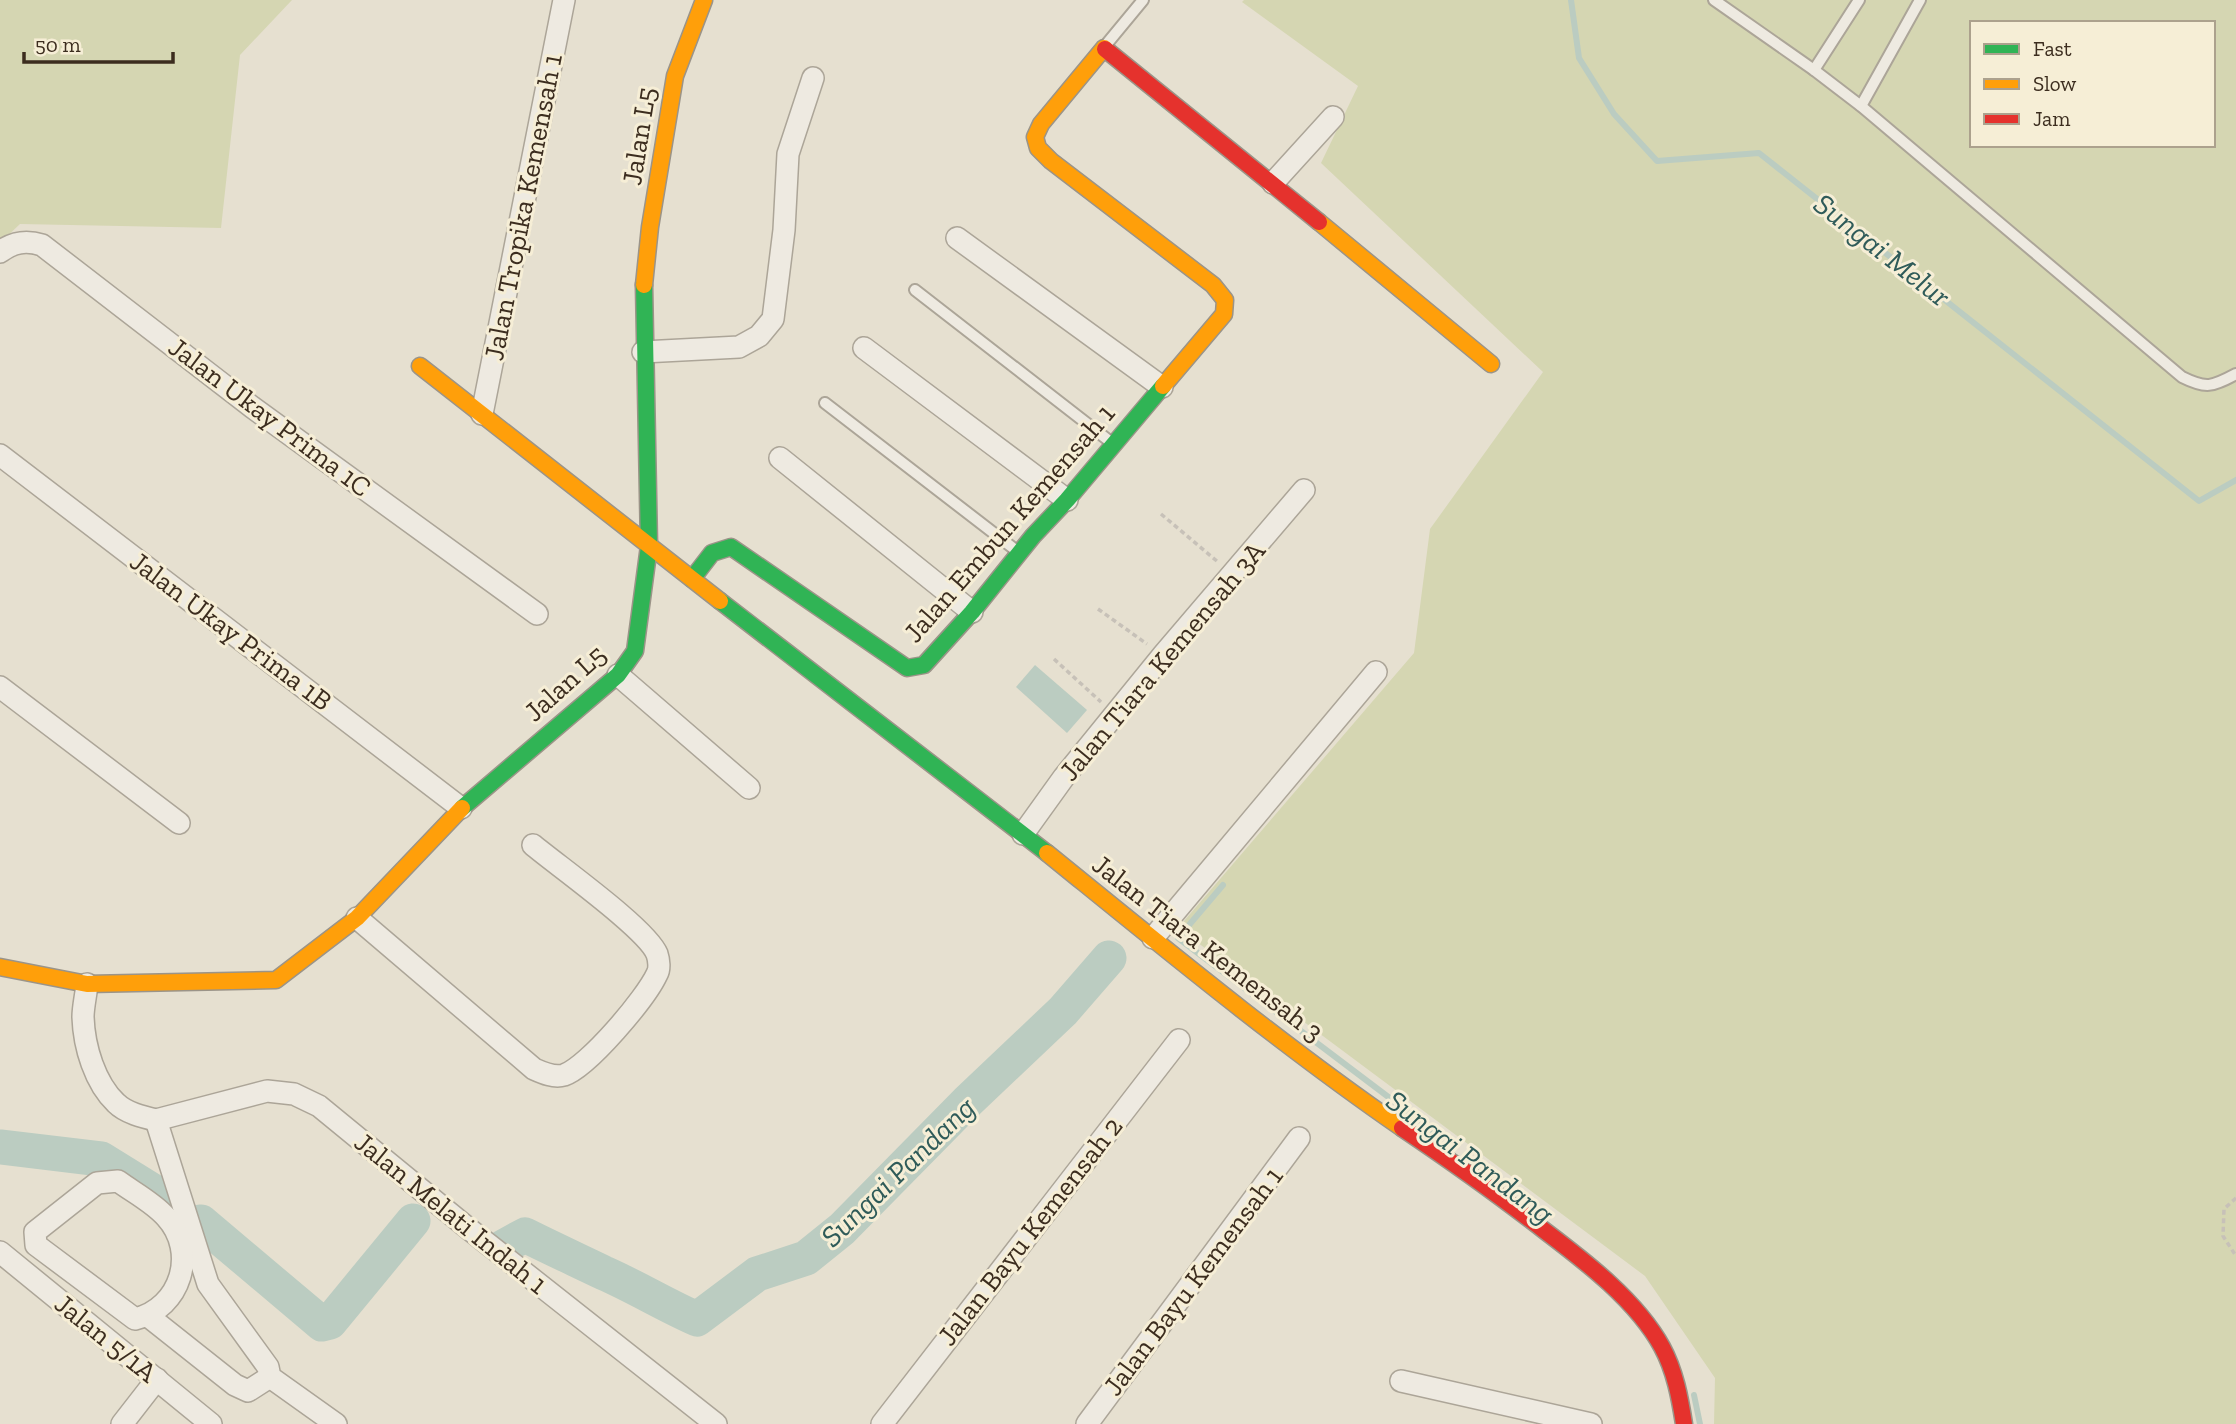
<svg xmlns="http://www.w3.org/2000/svg" width="2236" height="1424" font-family="'Zilla Slab',serif">
	<style>
		.green { fill: #d5d6b2; fill-rule: evenodd }
		.water { fill: #bbccc1 }
		.lines { fill: none; stroke-linecap: round; stroke-linejoin: round }
		.stream { stroke: #bbccc1; stroke-width: 6 }
		.river { stroke: #bbccc1; stroke-width: 35 }
		.lane-casing { stroke: #aca598; stroke-width: 14 }
		.street-casing { stroke: #aca598; stroke-width: 24 }
		.fast-casing { stroke: #9b9488; stroke-width: 19 }
		.slow-casing { stroke: #9b9488; stroke-width: 19 }
		.jam-casing { stroke: #9b9488; stroke-width: 19 }
		.path { stroke: #c7c1b8; stroke-width: 3.5; stroke-dasharray: 5 3.5; stroke-linecap: butt }
		.lane { stroke: #eeeae1; stroke-width: 10 }
		.street { stroke: #eeeae1; stroke-width: 21 }
		.fast { stroke: #30b455; stroke-width: 16 }
		.slow { stroke: #ff9f0a; stroke-width: 16 }
		.jam { stroke: #e5322d; stroke-width: 16 }
		.labels { text-anchor: middle; dominant-baseline: central; stroke-width: 6; stroke-linejoin: round; paint-order: stroke }
		.street-label { font-size: 28px; fill: #3c2d1f; stroke: #f6eed6 }
		.water-label { font-size: 30px; font-style: italic; fill: #2f5b59; stroke: #f6eed6 }
	</style>
	<rect width="100%" height="100%" fill="#e6e0d0"/>
	<g class="green">
		<path d="M 0,0 L 292,0 L 240,55 L 221,228 L 20,224 L 0,243 Z"/>
		<path d="M 1244,0 L 2236,0 L 2236,1424 L 1714,1424 L 1715,1378 L 1645,1276 L 1178,928 L 1414,653 L 1430,529 L 1543,372 L 1321,163 L 1358,86 L 1242,2 ZM 1972,23 L 2213,23 L 2213,145 L 1972,145 Z"/>
	</g>
	<path class="water" d="M 1035,665 L 1087,710 L 1067,733 L 1016,687 Z"/>
	<g class="lines">
		<g class="stream">
			<path d="M 1571,0 L 1579,58 L 1614,114 L 1657,161 L 1759,153 L 2199,501 L 2236,480"/>
			<path d="M 1223,885 L 1178,938 L 1440,1136"/>
			<path d="M 1694,1395 L 1700,1424"/>
		</g>
		<g class="river">
			<path d="M 0,1147 L 101,1159 L 164,1198"/>
			<path d="M 201,1222 L 322,1324 L 330,1322 L 413,1221"/>
			<path d="M 503,1247 L 525,1235 C 551,1248 577,1260 604,1273 C 636,1287 665,1305 697,1319 L 757,1274 L 806,1258 L 842,1229 L 967,1102 L 1063,1011 L 1109,958"/>
		</g>
		<g class="lane-casing">
			<g id="lane">
				<path d="M 1714,0 L 1814,70 L 1861,106 L 2182,377 C 2206,389 2212,387 2236,374"/>
				<path d="M 1105,46 L 1143,0"/>
				<path d="M 1814,70 L 1859,0"/>
				<path d="M 1861,106 L 1920,0"/>
				<path d="M 915,290 L 1112,443"/>
				<path d="M 825,403 L 1017,551"/>
			</g>
		</g>
		<g class="street-casing">
			<g id="street">
				<path d="M 1273,183 L 1333,117"/>
				<path d="M 957,238 L 1162,387"/>
				<path d="M 0,252 C 13,242 26,240 42,245 L 252,407 L 537,614"/>
				<path d="M 864,348 L 1067,500"/>
				<path d="M 643,352 L 739,347 L 759,336 L 773,319 L 784,230 L 788,154 L 813,78"/>
				<path d="M 482,414 L 564,0"/>
				<path d="M 0,455 L 461,808"/>
				<path d="M 780,458 L 972,612"/>
				<path d="M 618,675 L 749,788"/>
				<path d="M 0,687 L 179,823"/>
				<path d="M 1023,834 L 1064,777 L 1163,655 L 1304,490"/>
				<path d="M 357,918 L 534,1069 C 543,1073 554,1078 564,1075 C 588,1067 646,998 657,974 C 660,969 659,960 657,954 C 647,929 558,866 533,845"/>
				<path d="M 1153,938 L 1376,672"/>
				<path d="M 87,984 C 86,995 83,1007 83,1017 C 84,1047 95,1083 116,1103 C 126,1113 143,1117 156,1120"/>
				<path d="M 156,1120 L 267,1091 L 294,1094 L 319,1106 L 469,1229 L 716,1424"/>
				<path d="M 156,1120 L 208,1284 L 268,1367 L 270,1377 L 336,1424"/>
				<path d="M 118,1181 C 133,1192 154,1203 166,1217 C 198,1252 181,1308 135,1319 L 36,1245 L 35,1232 L 97,1183 Z"/>
				<path d="M 0,1252 L 211,1424"/>
				<path d="M 148,1316 L 235,1385 L 248,1391 L 270,1377"/>
				<path d="M 1401,1381 L 1591,1424"/>
				<path d="M 122,1424 L 157,1379"/>
				<path d="M 882,1424 L 1179,1040"/>
				<path d="M 1087,1424 L 1299,1138"/>
			</g>
		</g>
		<g class="fast-casing">
			<g id="fast">
				<path d="M 692,579 L 712,553 L 731,547 L 907,668 L 924,665 L 972,612 L 1033,536 L 1067,500 L 1163,386"/>
				<path d="M 720,601 L 1047,853"/>
				<path d="M 462,808 L 618,675 L 635,651 L 649,546 L 644,285"/>
			</g>
		</g>
		<g class="slow-casing">
			<g id="slow">
				<path d="M 1105,49 L 1104,48 L 1041,124 L 1035,137 L 1038,148 L 1051,161 L 1213,285 L 1225,300 L 1224,314 L 1163,386"/>
				<path d="M 1319,222 L 1491,364"/>
				<path d="M 644,285 L 650,227 L 675,76 L 704,0"/>
				<path d="M 420,366 L 720,601"/>
				<path d="M 1047,853 C 1163,947 1279,1043 1402,1128"/>
				<path d="M 0,967 L 87,984 L 276,980 L 357,918 L 462,808"/>
			</g>
		</g>
		<g class="jam-casing">
			<g id="jam">
				<path d="M 1105,49 L 1319,222"/>
				<path d="M 1402,1128 C 1451,1161 1499,1195 1545,1231 C 1586,1262 1637,1301 1662,1347 C 1675,1371 1680,1398 1684,1424"/>
			</g>
		</g>
		<g class="path">
			<path d="M 1161,514 L 1218,562"/>
			<path d="M 1098,609 L 1147,644"/>
			<path d="M 1054,659 L 1101,702"/>
			<path d="M 2236,1198 L 2224,1209 L 2223,1236 L 2236,1256"/>
		</g>
		<use href="#lane" class="lane"/>
		<use href="#street" class="street"/>
		<use href="#fast" class="fast"/>
		<use href="#slow" class="slow"/>
		<use href="#jam" class="jam"/>
	</g>
	<g class="labels">
		<g class="street-label">
			<text transform="translate(639 136) rotate(-81)">Jalan L5</text>
			<text transform="translate(523 207) rotate(-79)">Jalan Tropika Kemensah 1</text>
			<text transform="translate(270 417) rotate(37)">Jalan Ukay Prima 1C</text>
			<text transform="translate(1009 523) rotate(-49)">Jalan Embun Kemensah 1</text>
			<text transform="translate(231 631) rotate(37)">Jalan Ukay Prima 1B</text>
			<text transform="translate(1162 661) rotate(-50)">Jalan Tiara Kemensah 3A</text>
			<text transform="translate(565 683) rotate(-42)">Jalan L5</text>
			<text transform="translate(1208 948) rotate(38)">Jalan Tiara Kemensah 3</text>
			<text transform="translate(451 1213) rotate(39)">Jalan Melati Indah 1</text>
			<text transform="translate(1030 1231) rotate(-52)">Jalan Bayu Kemensah 2</text>
			<text transform="translate(1193 1281) rotate(-53)">Jalan Bayu Kemensah 1</text>
			<text transform="translate(106 1338) rotate(39)">Jalan 5/1A</text>
		</g>
		<g class="water-label">
			<text transform="translate(1882 250) rotate(38)">Sungai Melur</text>
			<text transform="translate(1470 1157) rotate(37)">Sungai Pandang</text>
			<text transform="translate(898 1172) rotate(-44)">Sungai Pandang</text>
		</g>
	</g>
	<rect x="1970" y="21" width="245" height="126" fill="#f6eed6" stroke="#aca18d" stroke-width="2"/>
	<rect x="1984" y="44" width="35" height="10" fill="#30b455" stroke="#aca18d" stroke-width="2"/>
	<text x="2033" y="56" font-size="21" fill="#3c2d1f">Fast</text>
	<rect x="1984" y="79" width="35" height="10" fill="#ff9f0a" stroke="#aca18d" stroke-width="2"/>
	<text x="2033" y="91" font-size="21" fill="#3c2d1f">Slow</text>
	<rect x="1984" y="114" width="35" height="10" fill="#e5322d" stroke="#aca18d" stroke-width="2"/>
	<text x="2033" y="126" font-size="21" fill="#3c2d1f">Jam</text>
	<path d="M24 52v10h149v-10" fill="none" stroke="#3c2d1f" stroke-width="3.5"/>
	<text x="35" y="52" font-size="21" fill="#3c2d1f" stroke="#f6eed6" stroke-width="5" paint-order="stroke">50 m</text>
</svg>
